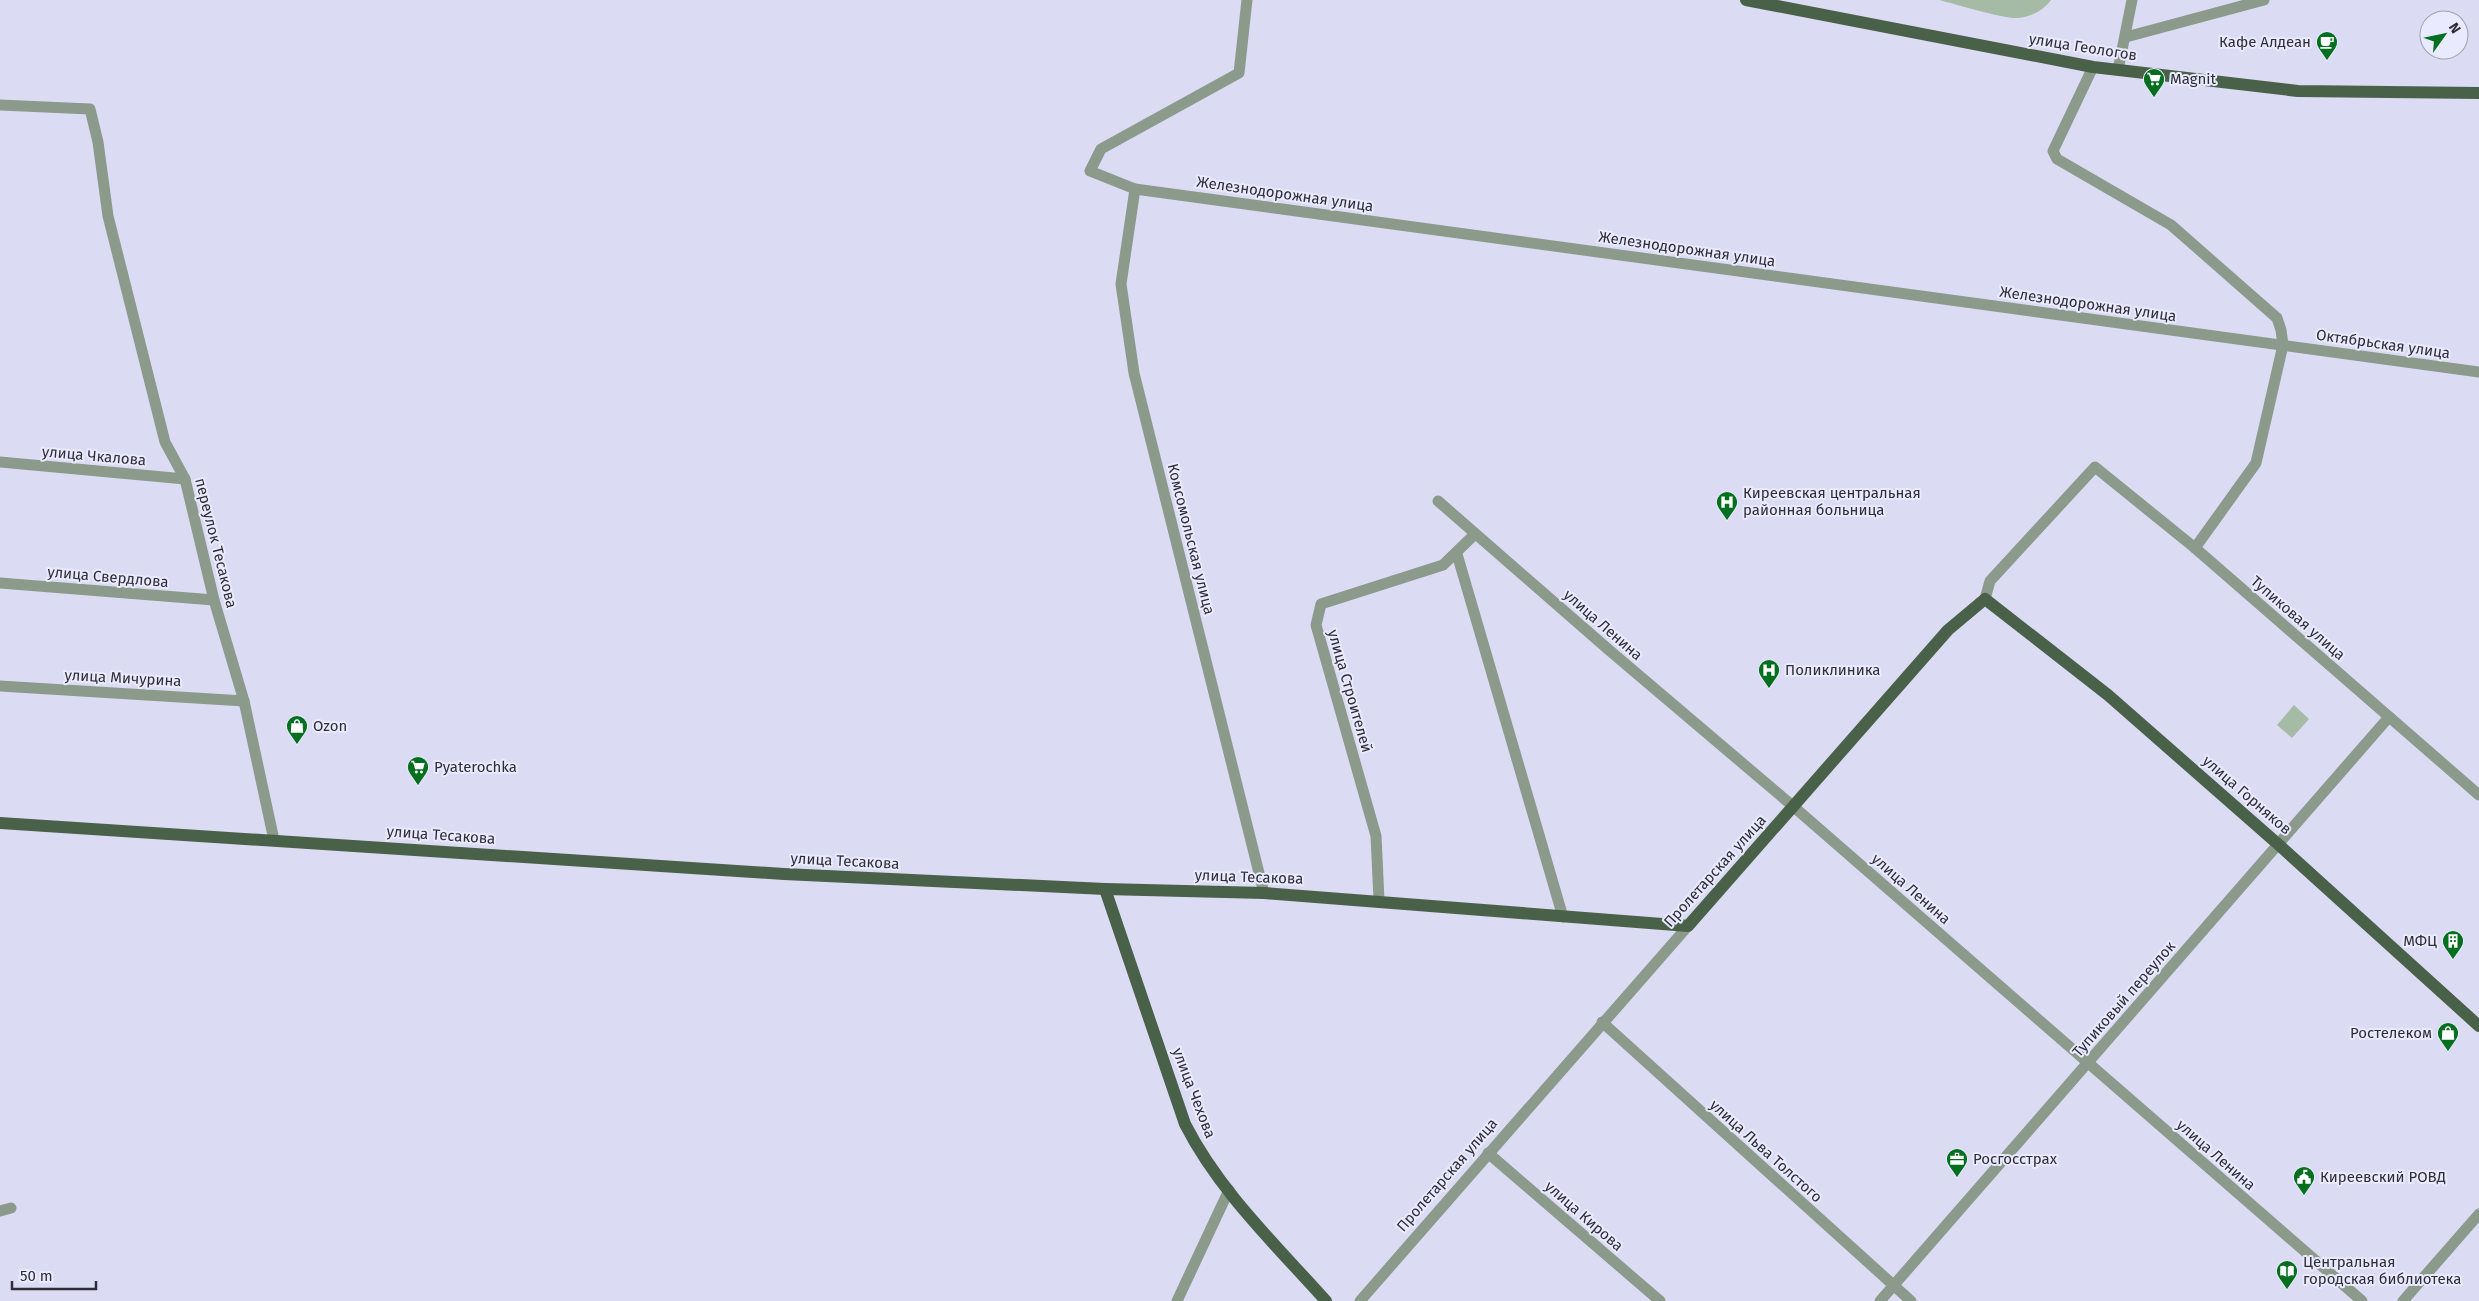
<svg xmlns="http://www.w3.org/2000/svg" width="2479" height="1301" font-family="'Fira Sans',sans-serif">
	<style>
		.park { fill: #a5bba6 }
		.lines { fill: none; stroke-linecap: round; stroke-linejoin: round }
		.minor { stroke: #8c9a8c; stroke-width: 11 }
		.major { stroke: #496149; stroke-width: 12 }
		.labels { text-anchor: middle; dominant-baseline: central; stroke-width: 4; stroke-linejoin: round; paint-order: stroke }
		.poi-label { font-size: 15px; fill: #2d2e37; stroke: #e9eafd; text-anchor: start }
		.street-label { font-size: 15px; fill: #2d2e37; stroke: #e9eafd }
	</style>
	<rect width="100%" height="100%" fill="#dbdcf4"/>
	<g class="park">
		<path d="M 1939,0 L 2051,0 C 2044,10 2031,17 2018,18 C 2003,19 1956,4 1939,0 Z"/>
		<path d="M 2294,705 L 2309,719 L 2292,738 L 2277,725 Z"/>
	</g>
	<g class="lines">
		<g class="minor">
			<path d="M 1247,0 L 1239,73 L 1101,149 L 1090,171 L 1135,189 L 2479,372"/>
			<path d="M 2126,37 L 2264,0"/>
			<path d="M 2093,67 L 2053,151 L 2057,159 L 2171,225 L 2277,318 L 2281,330 L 2283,345 L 2256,463 L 2195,548"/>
			<path d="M 2118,70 L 2132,0"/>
			<path d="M 0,105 L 90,109 L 98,142 L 108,216 L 165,442 L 185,479 L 214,600 L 244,701 L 274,840"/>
			<path d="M 1135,189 L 1121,284 L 1134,373 L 1264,893"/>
			<path d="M 0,462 L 185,479"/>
			<path d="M 1438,501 L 1609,650 L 1794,807 L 2362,1301"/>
			<path d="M 1457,554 L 1563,917"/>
			<path d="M 0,583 L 214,600"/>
			<path d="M 1985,599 L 1990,581 L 2095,467 L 2195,548 L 2479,795"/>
			<path d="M 0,686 L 244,701"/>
			<path d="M 1379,900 L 1376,836 L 1316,625 L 1321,604 L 1443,565 L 1475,534"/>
			<path d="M 1602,1022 L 1911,1301"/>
			<path d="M 1488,1153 L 1660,1301"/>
			<path d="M 0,1211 L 11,1208"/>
			<path d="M 1177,1301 L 1229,1190"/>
			<path d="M 1360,1301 L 1688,926"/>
			<path d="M 1880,1301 L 2389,717"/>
			<path d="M 2403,1301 L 2479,1214"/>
		</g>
		<g class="major">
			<path d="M 1746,0 L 2093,67 L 2298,91 L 2479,93"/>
			<path d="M 0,823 L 784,874 L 1105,889 L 1264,893 L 1688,926 L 1948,630 L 1985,599 L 2108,695 L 2279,845 L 2479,1026"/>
			<path d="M 1105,889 L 1185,1124 C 1219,1191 1276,1245 1326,1301"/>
		</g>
	</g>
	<defs>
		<g id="cafe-pin" transform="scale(1.125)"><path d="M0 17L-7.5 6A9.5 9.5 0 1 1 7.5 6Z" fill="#046f1f" stroke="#e9eafd"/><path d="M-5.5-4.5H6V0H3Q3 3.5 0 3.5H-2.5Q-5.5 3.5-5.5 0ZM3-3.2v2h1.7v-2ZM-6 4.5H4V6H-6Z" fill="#fff"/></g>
		<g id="supermarket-pin" transform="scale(1.125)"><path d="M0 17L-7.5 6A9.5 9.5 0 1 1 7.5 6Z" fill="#046f1f" stroke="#e9eafd"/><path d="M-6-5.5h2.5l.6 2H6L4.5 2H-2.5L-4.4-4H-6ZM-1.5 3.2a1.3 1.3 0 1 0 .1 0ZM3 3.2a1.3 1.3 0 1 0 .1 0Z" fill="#fff"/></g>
		<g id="hospital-pin" transform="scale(1.125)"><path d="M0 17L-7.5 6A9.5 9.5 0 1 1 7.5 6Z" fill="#046f1f" stroke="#e9eafd"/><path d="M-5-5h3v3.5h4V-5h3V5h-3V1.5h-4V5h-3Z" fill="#fff"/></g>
		<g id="shop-pin" transform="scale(1.125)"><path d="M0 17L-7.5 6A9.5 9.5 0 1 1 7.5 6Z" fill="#046f1f" stroke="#e9eafd"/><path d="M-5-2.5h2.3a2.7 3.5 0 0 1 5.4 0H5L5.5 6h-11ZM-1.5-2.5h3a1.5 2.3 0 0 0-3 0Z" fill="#fff"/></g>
		<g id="building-pin" transform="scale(1.125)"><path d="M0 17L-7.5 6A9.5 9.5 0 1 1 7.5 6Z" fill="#046f1f" stroke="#e9eafd"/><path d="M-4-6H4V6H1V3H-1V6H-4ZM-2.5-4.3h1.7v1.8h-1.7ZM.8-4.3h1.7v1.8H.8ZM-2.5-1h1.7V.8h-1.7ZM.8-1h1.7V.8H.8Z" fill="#fff"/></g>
		<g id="office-pin" transform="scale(1.125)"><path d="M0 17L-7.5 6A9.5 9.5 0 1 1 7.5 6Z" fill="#046f1f" stroke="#e9eafd"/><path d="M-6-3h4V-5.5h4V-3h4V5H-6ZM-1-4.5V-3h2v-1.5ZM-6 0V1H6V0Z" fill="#fff"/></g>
		<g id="civic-pin" transform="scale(1.125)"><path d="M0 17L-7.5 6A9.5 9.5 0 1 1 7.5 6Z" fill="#046f1f" stroke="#e9eafd"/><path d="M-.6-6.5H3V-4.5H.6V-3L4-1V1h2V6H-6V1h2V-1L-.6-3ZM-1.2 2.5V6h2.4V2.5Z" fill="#fff"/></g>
		<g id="library-pin" transform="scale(1.125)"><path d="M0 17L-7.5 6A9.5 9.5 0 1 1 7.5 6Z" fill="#046f1f" stroke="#e9eafd"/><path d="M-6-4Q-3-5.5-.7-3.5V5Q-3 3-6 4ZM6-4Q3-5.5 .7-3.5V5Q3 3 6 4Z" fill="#fff"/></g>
	</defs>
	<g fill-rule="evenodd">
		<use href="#cafe-pin" x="2327" y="42"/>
		<use href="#supermarket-pin" x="2154" y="79"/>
		<use href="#hospital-pin" x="1727" y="502"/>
		<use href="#hospital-pin" x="1769" y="670"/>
		<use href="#shop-pin" x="297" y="726"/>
		<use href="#supermarket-pin" x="418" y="767"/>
		<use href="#building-pin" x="2453" y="941"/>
		<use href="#shop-pin" x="2448" y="1033"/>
		<use href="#office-pin" x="1957" y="1159"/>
		<use href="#civic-pin" x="2304" y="1177"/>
		<use href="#library-pin" x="2287" y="1271"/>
	</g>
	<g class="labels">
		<g class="poi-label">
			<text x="2311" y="42" text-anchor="end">Кафе Алдеан</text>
			<text x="2170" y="79">Magnit</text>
			<text x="1743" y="493">Киреевская центральная<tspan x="1743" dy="17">районная больница</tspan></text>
			<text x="1785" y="670">Поликлиника</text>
			<text x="313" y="726">Ozon</text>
			<text x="434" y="767">Pyaterochka</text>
			<text x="2437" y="941" text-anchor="end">МФЦ</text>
			<text x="2432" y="1033" text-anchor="end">Ростелеком</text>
			<text x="1973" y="1159">Росгосстрах</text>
			<text x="2320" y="1177">Киреевский РОВД</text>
			<text x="2303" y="1262">Центральная<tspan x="2303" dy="17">городская библиотека</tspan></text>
		</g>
		<g class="street-label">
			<text transform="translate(2083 47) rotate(9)">улица Геологов</text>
			<text transform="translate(1285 194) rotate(8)">Железнодорожная улица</text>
			<text transform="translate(1687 249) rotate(8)">Железнодорожная улица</text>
			<text transform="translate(2088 304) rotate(8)">Железнодорожная улица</text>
			<text transform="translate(2383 344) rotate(8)">Октябрьская улица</text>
			<text transform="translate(94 456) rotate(5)">улица Чкалова</text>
			<text transform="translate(1191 539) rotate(76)">Комсомольская улица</text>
			<text transform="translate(216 543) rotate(76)">переулок Тесакова</text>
			<text transform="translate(108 577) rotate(5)">улица Свердлова</text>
			<text transform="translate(2298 618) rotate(41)">Тупиковая улица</text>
			<text transform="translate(1603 625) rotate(41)">улица Ленина</text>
			<text transform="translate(123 678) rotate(3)">улица Мичурина</text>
			<text transform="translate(1350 691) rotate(74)">улица Строителей</text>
			<text transform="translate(2247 795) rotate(41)">улица Горняков</text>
			<text transform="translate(441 835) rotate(4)">улица Тесакова</text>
			<text transform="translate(845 861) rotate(3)">улица Тесакова</text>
			<text transform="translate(1715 871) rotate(-48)">Пролетарская улица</text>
			<text transform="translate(1249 877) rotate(2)">улица Тесакова</text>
			<text transform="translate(1911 889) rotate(41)">улица Ленина</text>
			<text transform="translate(2124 999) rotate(-49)">Тупиковый переулок</text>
			<text transform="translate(1194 1093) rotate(69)">улица Чехова</text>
			<text transform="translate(1766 1151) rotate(42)">улица Льва Толстого</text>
			<text transform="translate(2216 1155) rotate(41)">улица Ленина</text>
			<text transform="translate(1447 1175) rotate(-49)">Пролетарская улица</text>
			<text transform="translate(1584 1216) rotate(41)">улица Кирова</text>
		</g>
	</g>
	<g transform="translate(2444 35) rotate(57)"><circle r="24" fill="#e9eafd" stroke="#9e9fae"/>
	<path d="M0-4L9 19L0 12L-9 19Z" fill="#046f1f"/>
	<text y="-8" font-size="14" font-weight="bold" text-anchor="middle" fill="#2d2e37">N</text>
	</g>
	<path d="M12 1281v8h84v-8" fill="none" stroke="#2d2e37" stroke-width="2.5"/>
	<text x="20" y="1281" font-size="15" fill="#2d2e37" stroke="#e9eafd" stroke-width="4" paint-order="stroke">50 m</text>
</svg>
